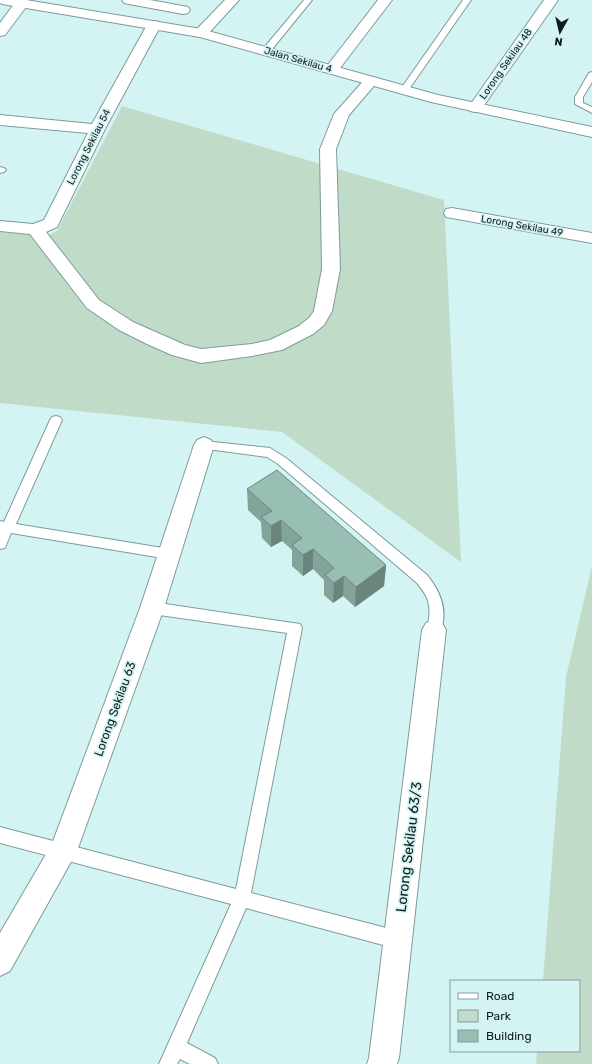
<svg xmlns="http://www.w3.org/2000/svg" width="592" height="1064" font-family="Rubik,sans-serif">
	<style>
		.green { fill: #c0dcc8 }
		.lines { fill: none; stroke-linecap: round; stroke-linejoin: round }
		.service-casing { stroke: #7e9b9c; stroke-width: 2 }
		.minor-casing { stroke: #7e9b9c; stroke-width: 2 }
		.tertiary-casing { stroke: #7e9b9c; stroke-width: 2 }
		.service { fill: #fff; fill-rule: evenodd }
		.minor { fill: #fff; fill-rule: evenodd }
		.tertiary { fill: #fff; fill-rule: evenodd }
		.wall { fill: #84a39a }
		.shaded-wall { fill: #6b857d }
		.building { fill: #99beb3; stroke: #6b857d }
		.labels { text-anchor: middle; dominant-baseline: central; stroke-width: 3.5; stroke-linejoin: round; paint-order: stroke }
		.far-street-label { font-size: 10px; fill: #101b1c; stroke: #d4f4f4 }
		.street-label { font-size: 12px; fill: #101b1c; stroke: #d4f4f4 }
		.near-street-label { font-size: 14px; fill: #101b1c; stroke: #d4f4f4 }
	</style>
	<rect width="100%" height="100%" fill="#d4f4f4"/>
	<g class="green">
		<path d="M 122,106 L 444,200 L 461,562 L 282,432 L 0,403 L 0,232 L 47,236 L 57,231 Z"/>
		<path d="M 592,566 L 592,1064 L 536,1064 L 537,1051 L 579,1051 L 579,981 L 543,981 L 566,677 Z"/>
	</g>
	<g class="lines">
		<g class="service-casing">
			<g id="service">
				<path d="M 304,0 L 312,0 L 269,53 L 263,53 L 262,51 L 263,49 Z"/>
				<path d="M 463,0 L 471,0 L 407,92 L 401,92 L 400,90 Z"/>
				<path d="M 592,72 L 592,82 L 583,97 L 583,103 L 592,107 L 592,113 L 575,104 L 575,97 L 589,73 Z"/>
				<path d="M 0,167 L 4,168 L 6,170 L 4,172 L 0,173 Z"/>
				<path d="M 56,416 L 60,417 L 62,420 L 16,524 L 169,549 L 174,550 L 176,554 L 174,558 L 169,559 L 11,533 L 5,548 L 0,549 L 0,521 L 4,522 L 50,420 L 52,417 Z"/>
				<path d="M 204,441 L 270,448 L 286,458 L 427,575 C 441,592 449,613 439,634 L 434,636 L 429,634 C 426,629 428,624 429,618 C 431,603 427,595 417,583 L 278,464 L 267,457 L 200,448 L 198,445 L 200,442 Z"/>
				<path d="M 152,602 L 300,624 L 302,628 L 251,893 L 398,931 L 404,934 L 407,940 L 404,946 L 398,949 L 246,908 L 187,1043 L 215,1058 L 218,1064 L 190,1064 L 180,1059 L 177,1064 L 159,1064 L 231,904 L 0,843 L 0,827 L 236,889 L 287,633 L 152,614 L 147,612 L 145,608 L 147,604 Z"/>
			</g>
		</g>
		<g class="minor-casing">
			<g id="minor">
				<path d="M 17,0 L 27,0 L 29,3 L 5,35 L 0,36 L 0,23 Z"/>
				<path d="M 122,0 L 150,0 L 188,7 L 190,10 L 188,13 L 183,14 L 129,4 L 124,3 Z"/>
				<path d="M 225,0 L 239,0 L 206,36 L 201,37 L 196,36 L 194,33 L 196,30 Z"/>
				<path d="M 378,0 L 392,0 L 337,72 L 332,73 L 327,72 L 325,69 L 327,66 Z"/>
				<path d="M 544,0 L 558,0 L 480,111 L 475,112 L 470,111 L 468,108 Z"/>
				<path d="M 154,21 L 159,22 L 161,25 L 105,129 L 59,223 L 57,227 L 46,232 L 99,300 L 133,322 L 185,345 L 201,349 L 252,344 L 270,340 L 299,326 L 310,317 L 314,311 L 322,269 L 320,149 L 334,114 L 366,78 L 371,77 L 376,78 L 378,81 L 349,115 L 336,149 L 340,269 L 332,311 L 324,325 L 313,334 L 282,350 L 252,356 L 201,363 L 172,355 L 147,344 L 119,330 L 87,308 L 30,234 L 0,231 L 0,221 L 33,224 L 44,220 L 88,133 L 0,125 L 0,115 L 92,124 L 147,25 L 149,22 Z"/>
				<path d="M 452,208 L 592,233 L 592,243 L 446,217 L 444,213 L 446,209 Z"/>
				<path d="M 204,437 L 211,440 L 214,445 L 164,608 L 77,851 L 10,971 L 0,976 L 0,933 L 52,844 L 140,608 L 194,445 L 197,440 Z"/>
				<path d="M 434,620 L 442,623 L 446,630 L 399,1058 L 397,1064 L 367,1064 L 369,1058 L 422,630 L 426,623 Z"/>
			</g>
		</g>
		<g class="tertiary-casing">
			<path id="tertiary" d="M 0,0 L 26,0 L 201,29 L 438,95 L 592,127 L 592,137 L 431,102 L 200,37 L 2,4 L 0,3 Z"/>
		</g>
		<use href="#service" class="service"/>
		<use href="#minor" class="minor"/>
		<use href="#tertiary" class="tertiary"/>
	</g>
	<path class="wall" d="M 247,489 L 386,565 L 384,586 L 355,607 L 343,596 L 333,603 L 324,595 L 324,580 L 313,569 L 303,576 L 292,566 L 292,550 L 282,541 L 271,547 L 262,538 L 261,522 L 248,510 Z"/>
	<g class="shaded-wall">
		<path d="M 281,520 L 282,541 L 271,547 L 271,526 Z"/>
		<path d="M 313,549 L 313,569 L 303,576 L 303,555 Z"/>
		<path d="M 386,565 L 384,586 L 355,607 L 356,587 Z"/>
		<path d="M 344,576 L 343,596 L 333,603 L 334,583 Z"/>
	</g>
	<path class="building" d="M 277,470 L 386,565 L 356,587 L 344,576 L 334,583 L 325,575 L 334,568 L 313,549 L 303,555 L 292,545 L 302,538 L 281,520 L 271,526 L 261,517 L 272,511 L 247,489 Z"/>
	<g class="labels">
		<g class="far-street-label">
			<text transform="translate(298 60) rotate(16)">Jalan Sekilau 4</text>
			<text transform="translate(506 64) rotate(-55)">Lorong Sekilau 48</text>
			<text transform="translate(89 147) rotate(-63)">Lorong Sekilau 54</text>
			<text transform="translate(522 226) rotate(10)">Lorong Sekilau 49</text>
		</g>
		<g class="street-label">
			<text transform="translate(115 709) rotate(-70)">Lorong Sekilau 63</text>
		</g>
		<g class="near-street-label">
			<text transform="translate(409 847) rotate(-83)">Lorong Sekilau 63/3</text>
		</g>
	</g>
	<rect x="450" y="980" width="130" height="72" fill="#d4f4f4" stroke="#869d9e"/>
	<rect x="458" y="993" width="20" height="6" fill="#ffffff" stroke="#869d9e"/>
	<text x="486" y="1000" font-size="12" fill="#101b1c">Road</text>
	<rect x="458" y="1010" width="20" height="12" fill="#c0dcc8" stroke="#869d9e"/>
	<text x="486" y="1020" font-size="12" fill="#101b1c">Park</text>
	<rect x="458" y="1030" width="20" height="12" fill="#99beb3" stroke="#869d9e"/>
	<text x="486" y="1040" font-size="12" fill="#101b1c">Building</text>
	<g transform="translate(560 32) rotate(188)" stroke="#d4f4f4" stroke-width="3" paint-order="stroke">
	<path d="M0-3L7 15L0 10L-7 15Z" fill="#101b1c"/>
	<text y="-6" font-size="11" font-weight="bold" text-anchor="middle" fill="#101b1c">N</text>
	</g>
</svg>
